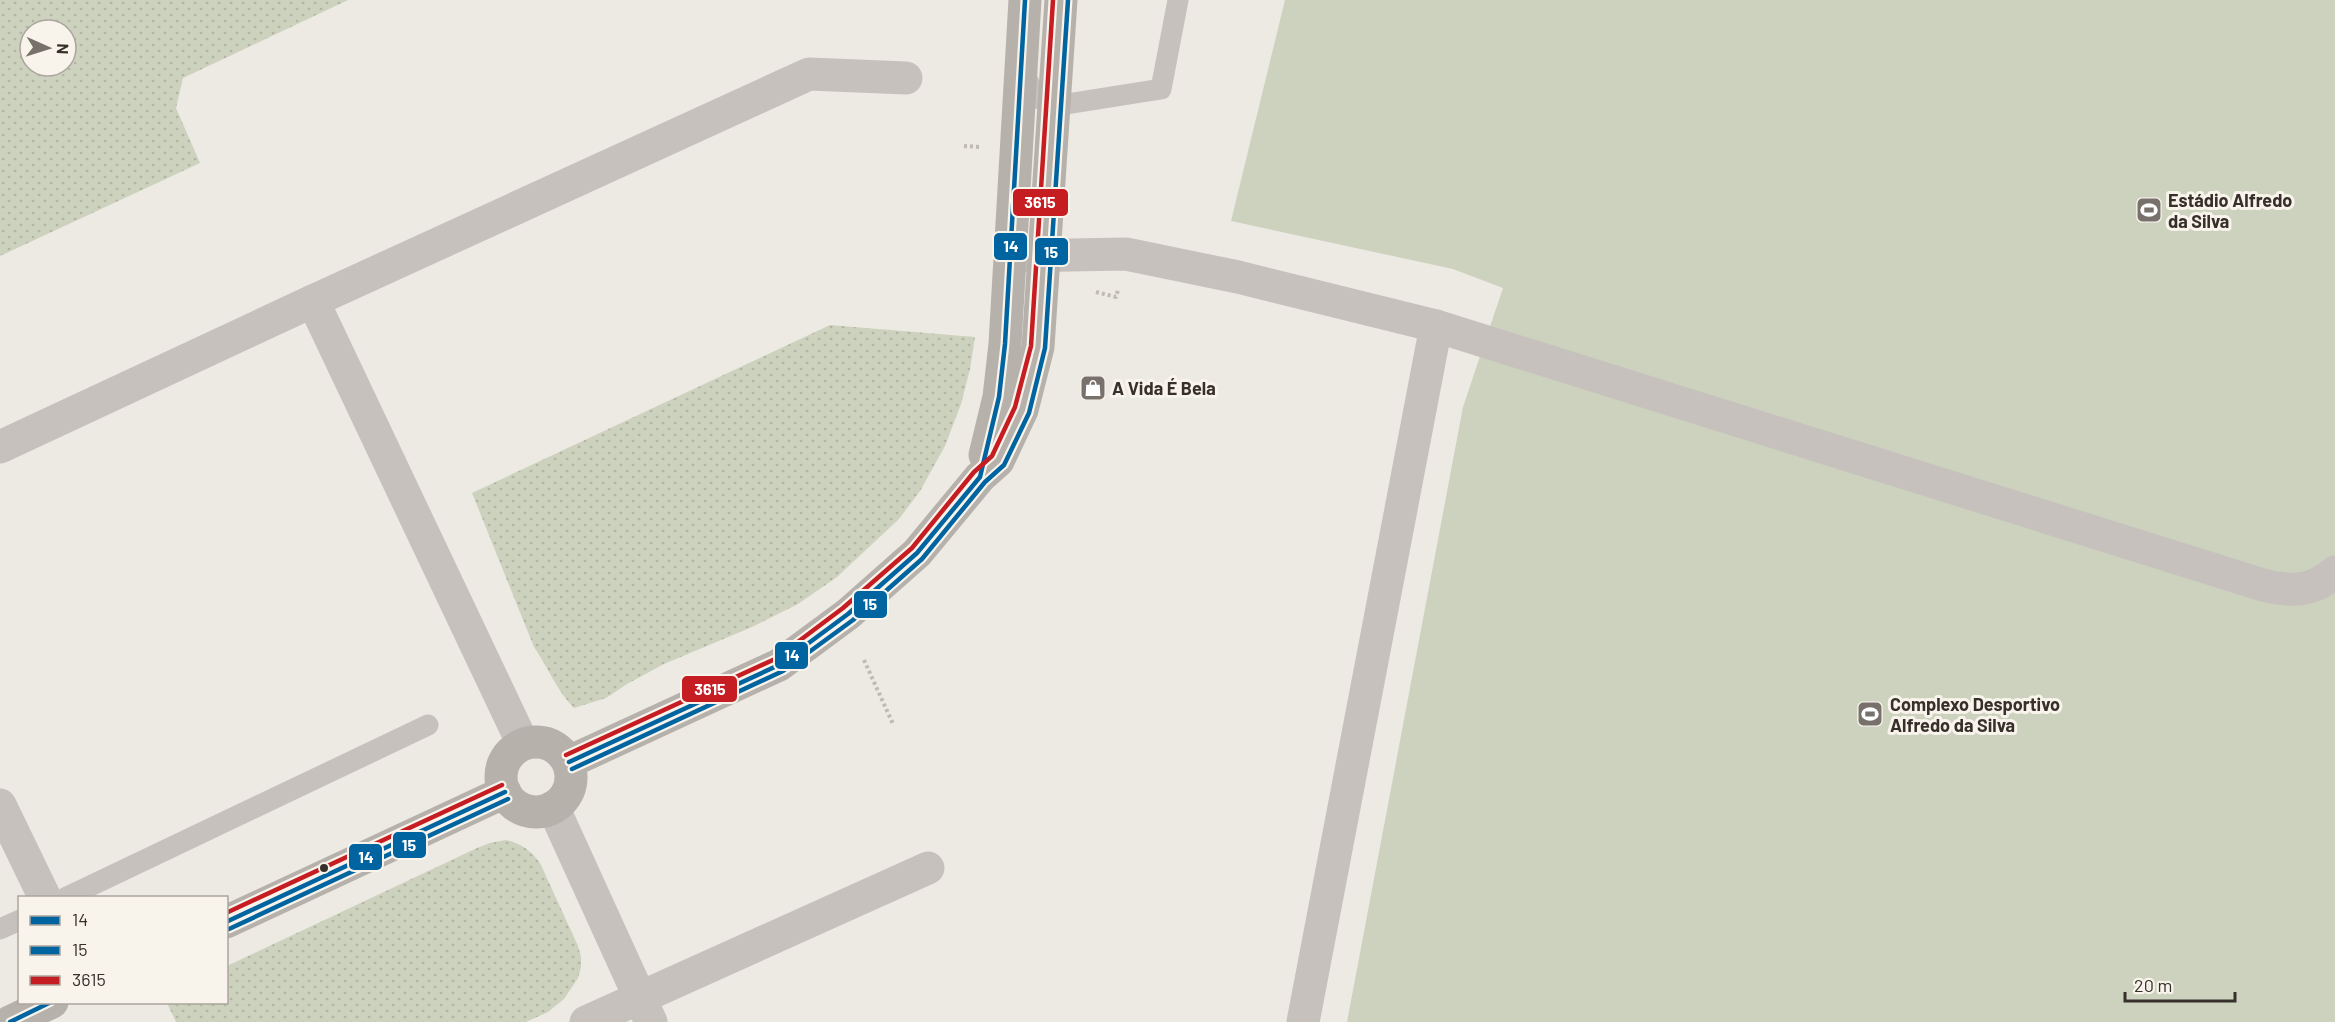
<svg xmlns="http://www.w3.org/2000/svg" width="2335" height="1022" font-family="Barlow,sans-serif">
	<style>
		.grass { fill: url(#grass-dots); fill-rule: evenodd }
		.pitch { fill: #cdd2be }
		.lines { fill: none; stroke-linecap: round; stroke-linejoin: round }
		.path { stroke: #bfbab4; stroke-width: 4; stroke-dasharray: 3 3; stroke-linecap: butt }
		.service { stroke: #c6c1bc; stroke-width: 21 }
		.minor { stroke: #c6c1bc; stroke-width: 33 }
		.secondary { stroke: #b7b1ac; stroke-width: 33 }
		.bus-1-casing { stroke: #f8f3eb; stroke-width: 9 }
		.bus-2-casing { stroke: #f8f3eb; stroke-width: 9 }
		.bus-3-casing { stroke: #f8f3eb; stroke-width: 9 }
		.bus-1 { stroke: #0064a0; stroke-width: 4.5 }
		.bus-2 { stroke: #0064a0; stroke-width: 4.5 }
		.bus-3 { stroke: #c61d23; stroke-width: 4.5 }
		.bus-dot { fill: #372f2a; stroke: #f8f3eb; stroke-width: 2 }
		.labels { text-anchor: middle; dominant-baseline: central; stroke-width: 6; stroke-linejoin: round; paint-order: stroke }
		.poi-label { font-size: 18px; font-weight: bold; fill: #372f2a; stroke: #f8f3eb; text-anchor: start }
		.line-badge { stroke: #f8f3eb; stroke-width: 2 }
		.badge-label { font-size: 16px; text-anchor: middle; font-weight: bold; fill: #fff }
	</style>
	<defs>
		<pattern id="grass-dots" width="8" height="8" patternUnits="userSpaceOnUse" patternTransform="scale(1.5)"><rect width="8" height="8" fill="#cdd2be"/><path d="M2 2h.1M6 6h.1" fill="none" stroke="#b1b5a3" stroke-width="1.8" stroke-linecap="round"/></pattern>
	</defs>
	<rect width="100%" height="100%" fill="#ede9e3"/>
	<g class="grass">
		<path d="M 0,0 L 348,0 L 183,78 L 176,108 L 200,163 L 0,256 ZM 30,30 L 66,30 L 66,66 L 30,66 Z"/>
		<path d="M 830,325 L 975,337 L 970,369 L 961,404 L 945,446 L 920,491 L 899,519 L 837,577 L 798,604 L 752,627 L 664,664 L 627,684 L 606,698 L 574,708 C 556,690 548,667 534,647 L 472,493 Z"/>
		<path d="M 506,840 C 522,844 530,850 540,863 L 578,946 L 581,957 L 581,967 L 578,978 L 564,999 L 548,1012 L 526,1022 L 176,1022 L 167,1003 L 226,1002 L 227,966 L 477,848 L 490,843 Z"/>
	</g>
	<path class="pitch" d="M 1285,0 L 2335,0 L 2335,1022 L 1347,1022 L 1463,407 L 1503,288 L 1453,269 L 1231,221 Z"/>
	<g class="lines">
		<g class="path">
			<path d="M 964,146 L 981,147"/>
			<path d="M 1096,292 L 1116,297 L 1118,290"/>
			<path d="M 864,660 L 893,724"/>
		</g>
		<g class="service">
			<path d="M 1024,71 L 1034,96 L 1054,106 L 1161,89 L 1178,0"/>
			<path d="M 65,898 L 428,725"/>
			<path d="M 0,929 L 20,920"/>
		</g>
		<g class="minor">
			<path d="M 1016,256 L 1126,254 L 1238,277 L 1436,326 L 2263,585 C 2291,592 2313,592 2335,572"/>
			<path d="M 313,301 L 809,74 L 906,78"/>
			<path d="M 0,447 L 313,301 L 523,744"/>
			<path d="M 0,805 L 45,898"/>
			<path d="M 553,807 L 651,1022"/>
			<path d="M 586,1022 L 928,868"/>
			<path d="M 1303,1022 L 1436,326"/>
		</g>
		<g class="secondary">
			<path d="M 985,455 L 999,397 L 1005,344 L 1025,0"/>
			<circle cx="536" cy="777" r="35"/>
			<path d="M 569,762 L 779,665 L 848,614 L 917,553 L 980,477 L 998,461 L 1022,410 L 1038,347 L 1061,0"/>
			<path d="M 226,922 L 505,792"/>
			<path d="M 10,1022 L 52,1002"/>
		</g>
		<g class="bus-1-casing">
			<g id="bus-1">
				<path d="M 569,762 L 779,665 L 848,614 L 917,553 L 980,477 L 999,397 L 1005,344 L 1025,0"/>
				<path d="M 226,922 L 505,792"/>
				<path d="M 10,1022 L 51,1002"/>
			</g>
		</g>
		<g class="bus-2-casing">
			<g id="bus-2">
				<path d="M 572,769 L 783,671 L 853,620 L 922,559 L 985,482 L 1004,465 L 1029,413 L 1045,348 L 1068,0"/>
				<path d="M 229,929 L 508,799"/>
			</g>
		</g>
		<g class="bus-3-casing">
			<g id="bus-3">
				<path d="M 566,755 L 775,659 L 843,608 L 912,548 L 974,472 L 992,456 L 1015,407 L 1031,346 L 1053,0"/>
				<path d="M 226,913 L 502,785"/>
			</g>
		</g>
		<use href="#bus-1" class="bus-1"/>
		<use href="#bus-2" class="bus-2"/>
		<use href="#bus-3" class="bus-3"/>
	</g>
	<defs>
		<g id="stadium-square" transform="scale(1.35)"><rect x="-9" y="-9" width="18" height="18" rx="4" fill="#77706b" stroke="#f8f3eb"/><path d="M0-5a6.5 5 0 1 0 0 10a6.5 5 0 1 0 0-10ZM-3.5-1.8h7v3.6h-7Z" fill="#fff"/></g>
		<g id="shop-square" transform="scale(1.35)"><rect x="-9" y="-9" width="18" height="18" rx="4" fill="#77706b" stroke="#f8f3eb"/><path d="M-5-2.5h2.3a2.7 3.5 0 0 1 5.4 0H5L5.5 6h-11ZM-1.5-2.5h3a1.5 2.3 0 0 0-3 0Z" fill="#fff"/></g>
	</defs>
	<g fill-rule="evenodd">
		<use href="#stadium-square" x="2149" y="210"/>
		<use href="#shop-square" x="1093" y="388"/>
		<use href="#stadium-square" x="1870" y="714"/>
	</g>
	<circle class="bus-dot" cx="324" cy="868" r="5"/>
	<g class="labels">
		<g class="poi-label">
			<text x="2168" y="200">Estádio Alfredo<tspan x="2168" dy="21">da Silva</tspan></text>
			<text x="1112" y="388">A Vida É Bela</text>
			<text x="1890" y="704">Complexo Desportivo<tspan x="1890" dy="21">Alfredo da Silva</tspan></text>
		</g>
	</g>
	<g class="line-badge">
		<rect x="1012" y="188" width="57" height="29" rx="6" fill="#c61d23"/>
		<rect x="993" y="232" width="35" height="29" rx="6" fill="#0064a0"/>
		<rect x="1034" y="237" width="35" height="29" rx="6" fill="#0064a0"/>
		<rect x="853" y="590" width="35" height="29" rx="6" fill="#0064a0"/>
		<rect x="774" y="641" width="35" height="29" rx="6" fill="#0064a0"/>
		<rect x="681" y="675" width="57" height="28" rx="6" fill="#c61d23"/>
		<rect x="392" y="831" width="35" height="28" rx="6" fill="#0064a0"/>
		<rect x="348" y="843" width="35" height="28" rx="6" fill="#0064a0"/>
	</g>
	<g class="badge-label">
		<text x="1040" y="208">3615</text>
		<text x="1011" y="252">14</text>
		<text x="1051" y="258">15</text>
		<text x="870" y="610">15</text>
		<text x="792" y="661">14</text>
		<text x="710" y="695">3615</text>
		<text x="409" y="851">15</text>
		<text x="366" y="863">14</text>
	</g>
	<rect x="18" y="896" width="210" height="108" fill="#f8f3eb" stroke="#aba59e" stroke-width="1.5"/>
	<rect x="30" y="916" width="30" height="9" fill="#0064a0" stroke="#aba59e" stroke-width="1.5"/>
	<text x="72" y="926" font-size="18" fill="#372f2a">14</text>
	<rect x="30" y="946" width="30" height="9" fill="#0064a0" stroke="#aba59e" stroke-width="1.5"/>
	<text x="72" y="956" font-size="18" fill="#372f2a">15</text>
	<rect x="30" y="976" width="30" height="9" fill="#c61d23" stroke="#aba59e" stroke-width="1.5"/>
	<text x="72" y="986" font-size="18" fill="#372f2a">3615</text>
	<g transform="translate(48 48) rotate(93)"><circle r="28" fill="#f8f3eb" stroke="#aba59e" stroke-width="1.5"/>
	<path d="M0-4.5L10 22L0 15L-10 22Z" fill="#77706b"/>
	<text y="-9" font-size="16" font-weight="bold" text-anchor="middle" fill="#372f2a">N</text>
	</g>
	<path d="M2125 992v9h110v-9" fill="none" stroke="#372f2a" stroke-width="3"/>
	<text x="2134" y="992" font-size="18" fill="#372f2a" stroke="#f8f3eb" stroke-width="4.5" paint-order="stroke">20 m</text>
</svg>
